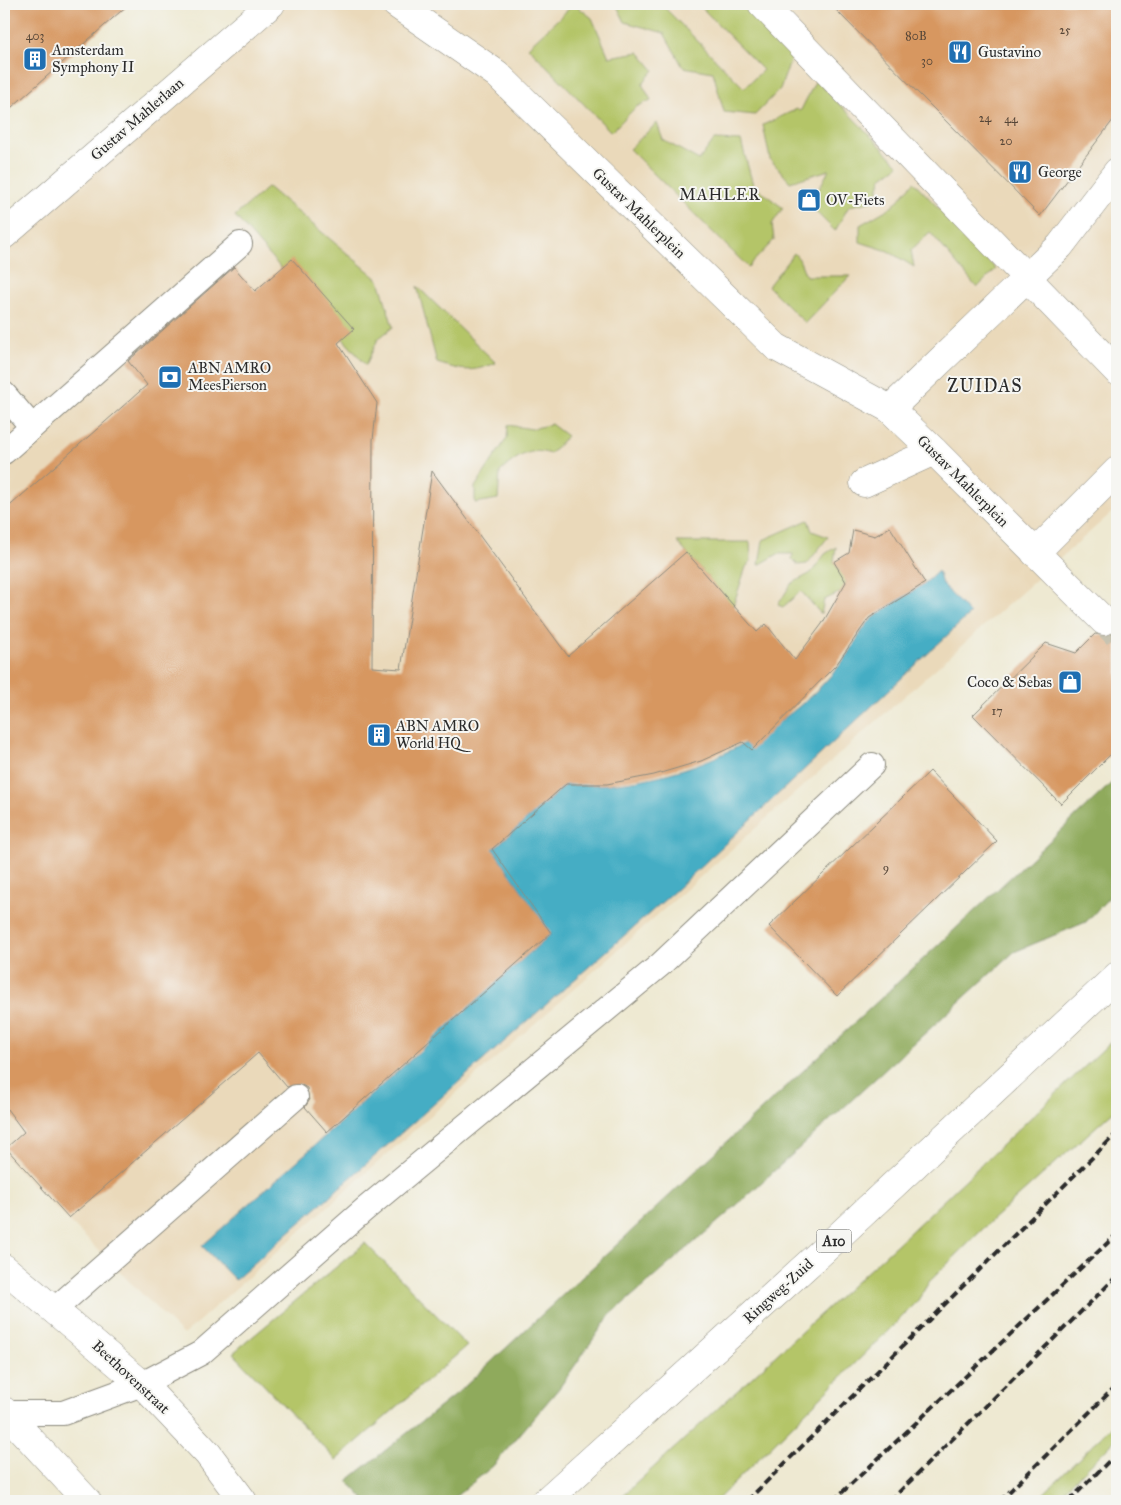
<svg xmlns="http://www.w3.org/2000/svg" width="1121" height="1505" font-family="'IM FELL Great Primer',serif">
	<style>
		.built { fill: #ead9ba }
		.green { fill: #b4c568; stroke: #70784a }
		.forest { fill: #8faa5c; stroke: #5d6a44 }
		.water { fill: #45adc4; stroke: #386c78 }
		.building { fill: #d79760 }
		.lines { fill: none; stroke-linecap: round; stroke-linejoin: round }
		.pedestrian-tunnel { stroke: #c7c3b1; stroke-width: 28; stroke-dasharray: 28 14; stroke-linecap: butt }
		.service-casing { stroke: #8c8a7e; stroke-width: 26 }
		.pedestrian-casing { stroke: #8c8a7e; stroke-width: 29 }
		.tertiary-casing { stroke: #8c8a7e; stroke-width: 29 }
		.secondary-casing { stroke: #8c8a7e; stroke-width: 29 }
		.motorway-casing { stroke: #8c8a7e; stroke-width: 29 }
		.service { stroke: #fff; stroke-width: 24 }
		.pedestrian { stroke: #fff; stroke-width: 28 }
		.tertiary { stroke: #fff; stroke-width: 28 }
		.secondary { stroke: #fff; stroke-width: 28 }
		.motorway { stroke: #fff; stroke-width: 28 }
		.rail { stroke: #2b2b2b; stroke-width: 4; stroke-dasharray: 8 4; stroke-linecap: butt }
		.labels { text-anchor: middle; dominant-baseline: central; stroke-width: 4; stroke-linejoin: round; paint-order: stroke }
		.number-label { font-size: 12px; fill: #564638 }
		.shield { fill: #f6f6f2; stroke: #686867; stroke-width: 1 }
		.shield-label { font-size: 14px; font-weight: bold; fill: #2b2b2b }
		.poi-label { font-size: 15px; fill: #2b2b2b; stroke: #f6f6f2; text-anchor: start }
		.street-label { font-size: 15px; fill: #2b2b2b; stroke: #f6f6f2 }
		.neighbourhood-label { font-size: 16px; letter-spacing: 1px; fill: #2b2b2b; stroke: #f6f6f2 }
		.quarter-label { font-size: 18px; letter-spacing: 1px; fill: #2b2b2b; stroke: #f6f6f2 }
	</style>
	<rect width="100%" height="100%" fill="#f6f6f2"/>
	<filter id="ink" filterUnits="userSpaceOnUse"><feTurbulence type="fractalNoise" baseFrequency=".02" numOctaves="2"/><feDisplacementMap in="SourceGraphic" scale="10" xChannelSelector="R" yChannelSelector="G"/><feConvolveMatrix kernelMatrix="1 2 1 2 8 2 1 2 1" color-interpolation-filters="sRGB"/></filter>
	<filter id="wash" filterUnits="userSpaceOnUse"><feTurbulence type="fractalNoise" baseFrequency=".0096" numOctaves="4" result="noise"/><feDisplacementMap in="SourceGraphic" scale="20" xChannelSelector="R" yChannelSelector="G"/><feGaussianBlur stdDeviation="1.12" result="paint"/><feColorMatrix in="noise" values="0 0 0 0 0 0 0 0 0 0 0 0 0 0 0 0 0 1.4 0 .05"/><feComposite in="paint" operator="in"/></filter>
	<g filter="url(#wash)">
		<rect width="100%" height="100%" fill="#eee9d2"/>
		<path class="built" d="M 274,4 L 1117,4 L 1117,508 L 183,1335 L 4,1156 L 4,242 Z"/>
		<g class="green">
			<path d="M 574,4 L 592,18 L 609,57 L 639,52 L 654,70 L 642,84 L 651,100 L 636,107 L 611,132 L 528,47 Z"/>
			<path d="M 616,4 L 661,4 L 744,88 L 763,70 L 698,4 L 741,4 L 792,56 L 780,89 L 755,115 L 724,112 L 713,72 L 683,67 L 664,33 L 625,22 Z"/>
			<path d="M 816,80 L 899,165 L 880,179 L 881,180 L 875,201 L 849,206 L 835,231 L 810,206 L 829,170 L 790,182 L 770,159 L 763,125 L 797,109 L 799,111 L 801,110 Z"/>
			<path d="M 657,123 L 663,140 L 699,160 L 714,140 L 741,141 L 753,185 L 783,208 L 772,224 L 774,240 L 748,267 L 629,149 Z"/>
			<path d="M 914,182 L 996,269 L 977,288 L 930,232 L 911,250 L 914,267 L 888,251 L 860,242 L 860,225 L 893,206 Z"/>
			<path d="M 268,187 L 379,280 L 393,327 L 378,339 L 366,365 L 235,216 Z"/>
			<path d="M 794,253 L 799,259 L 806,276 L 850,276 L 805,323 L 768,286 Z"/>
			<path d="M 417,286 L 496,363 C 470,373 463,371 437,363 Z"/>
			<path d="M 551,424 L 567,436 L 550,454 C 530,446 515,458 500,472 L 498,499 L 475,503 L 475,487 L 507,438 L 508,425 L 532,429 Z"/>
			<path d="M 808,520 L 812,531 L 828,537 L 807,564 L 798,565 L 792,559 L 793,554 L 778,554 L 759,565 L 763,540 Z"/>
			<path d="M 677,542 L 750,542 L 751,561 L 746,567 L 733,606 Z"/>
			<path d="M 836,547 L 834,562 L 846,581 L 841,592 L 824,600 L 821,614 L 801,591 L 783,607 L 778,605 L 791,584 L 811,573 L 825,554 Z"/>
			<path d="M 1117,1036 L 1117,1108 L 993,1219 L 929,1282 L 917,1302 L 716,1501 L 617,1501 L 908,1234 Z"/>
			<path d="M 365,1243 L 467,1346 L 336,1460 L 233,1353 Z"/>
			<path d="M 1117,1421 L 1117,1438 L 1054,1501 L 1036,1501 Z"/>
		</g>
		<path class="forest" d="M 1117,778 L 1117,889 L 1086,922 L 1014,952 L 727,1214 L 610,1315 L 560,1387 L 493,1466 L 450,1501 L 366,1501 L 347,1481 L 461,1390 Z"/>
		<path class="water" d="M 938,571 L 942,584 L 970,614 L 678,888 L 235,1280 L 202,1246 L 551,934 L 493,849 L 566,785 C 657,789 754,753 818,689 C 828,679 839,667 848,655 C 855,644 861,629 871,620 C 892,602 918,592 938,571 Z"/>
		<g id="blocks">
			<g class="building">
				<path d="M 4,4 L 129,4 L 4,114 Z"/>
				<path d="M 830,4 L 1117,4 L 1117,115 L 1040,216 Z"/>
				<path d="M 292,259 L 354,329 L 338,343 L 377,403 L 373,440 L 372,667 L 401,669 L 432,471 L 568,656 L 686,552 L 757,632 L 766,624 L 795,660 L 822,624 L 846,582 L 834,562 L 849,553 L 853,530 L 875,536 L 890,527 L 925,583 L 869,618 L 836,665 L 752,750 L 743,742 L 701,761 L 654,775 L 607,784 L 566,784 L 492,849 L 551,933 L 327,1132 L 305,1107 L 309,1101 L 307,1088 L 300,1084 L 287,1087 L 258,1053 L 69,1218 L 6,1148 L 24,1132 L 4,1105 L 4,511 L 147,385 L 128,361 L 234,267 L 255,291 Z"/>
				<path d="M 1117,628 L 1117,748 L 1061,804 L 973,715 L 1046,643 L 1076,653 L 1095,634 L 1108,636 Z"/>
				<path d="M 930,771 L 997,841 L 837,996 L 769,926 Z"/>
			</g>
		</g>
	</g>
	<g filter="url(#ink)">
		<use href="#blocks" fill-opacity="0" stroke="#8c8a7e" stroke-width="1"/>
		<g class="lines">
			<path class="pedestrian-tunnel" d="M 1104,621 L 1117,634"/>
			<g class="service-casing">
				<g id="service">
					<path d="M 4,394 L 32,427"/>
					<path d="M 4,452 L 240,244"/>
					<path d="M 55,1309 L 296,1097"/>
					<path d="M 6,1413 L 63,1413 L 142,1384 L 201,1353 L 364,1210 L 660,965 L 872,765"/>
				</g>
			</g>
			<g class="pedestrian-casing">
				<g id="pedestrian">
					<path d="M 396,4 L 497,74 L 776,347 L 890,409"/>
					<path d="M 762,4 L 1117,371"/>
					<path d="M 864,483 L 934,451"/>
					<path d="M 1035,553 L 1117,471"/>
					<path d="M 1104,621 L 934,451 L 890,409 L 1060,246 L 1117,172"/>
				</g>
			</g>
			<g class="tertiary-casing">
				<path id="tertiary" d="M 4,235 L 271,4"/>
			</g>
			<g class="secondary-casing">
				<g id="secondary">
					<path d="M 4,1268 L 142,1384 L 208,1454 L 243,1501"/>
					<path d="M 4,1411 L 87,1501"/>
				</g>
			</g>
			<g class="motorway-casing">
				<path id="motorway" d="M 546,1501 L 826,1248 L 1117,976"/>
			</g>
			<use href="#service" class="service"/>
			<use href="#pedestrian" class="pedestrian"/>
			<use href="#tertiary" class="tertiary"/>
			<use href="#secondary" class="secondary"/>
			<use href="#motorway" class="motorway"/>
			<g class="rail">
				<path d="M 747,1501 L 1117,1133"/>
				<path d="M 833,1501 L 1117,1234"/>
				<path d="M 890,1501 L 1117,1276"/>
				<path d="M 1000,1501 L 1117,1385"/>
				<path d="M 1069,1501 L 1117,1453"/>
			</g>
		</g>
	</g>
	<defs>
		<g id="restaurant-square" transform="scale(1.25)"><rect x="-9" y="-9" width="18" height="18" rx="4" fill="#1f6fb2" stroke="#f6f6f2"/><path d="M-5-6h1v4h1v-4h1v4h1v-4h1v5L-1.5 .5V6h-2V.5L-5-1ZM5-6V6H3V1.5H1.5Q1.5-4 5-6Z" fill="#fff"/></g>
		<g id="building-square" transform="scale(1.25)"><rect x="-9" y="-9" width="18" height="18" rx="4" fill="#1f6fb2" stroke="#f6f6f2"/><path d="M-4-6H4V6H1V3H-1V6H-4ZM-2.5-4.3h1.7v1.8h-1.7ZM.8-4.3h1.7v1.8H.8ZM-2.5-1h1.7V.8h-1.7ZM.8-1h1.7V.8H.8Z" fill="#fff"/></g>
		<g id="shop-square" transform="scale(1.25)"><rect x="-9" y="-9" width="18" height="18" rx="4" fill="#1f6fb2" stroke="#f6f6f2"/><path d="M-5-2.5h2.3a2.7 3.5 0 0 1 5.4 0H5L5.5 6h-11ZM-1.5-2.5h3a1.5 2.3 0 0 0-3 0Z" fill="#fff"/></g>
		<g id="bank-square" transform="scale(1.25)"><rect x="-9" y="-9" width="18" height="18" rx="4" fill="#1f6fb2" stroke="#f6f6f2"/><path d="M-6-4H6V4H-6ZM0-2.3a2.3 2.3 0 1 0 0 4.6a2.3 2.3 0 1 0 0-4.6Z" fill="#fff"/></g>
	</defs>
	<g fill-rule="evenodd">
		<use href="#restaurant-square" x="960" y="52"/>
		<use href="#building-square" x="35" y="59"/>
		<use href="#restaurant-square" x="1020" y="172"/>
		<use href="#shop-square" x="809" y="200"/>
		<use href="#bank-square" x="170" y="377"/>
		<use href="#shop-square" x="1070" y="682"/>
		<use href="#building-square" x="379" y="735"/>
	</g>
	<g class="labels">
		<g class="number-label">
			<text x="1065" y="30">25</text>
			<text x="35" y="36">403</text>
			<text x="916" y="36">80B</text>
			<text x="927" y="61">30</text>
			<text x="985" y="118">24</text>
			<text x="1011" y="119">44</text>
			<text x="1006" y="141">20</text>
			<text x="997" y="711">17</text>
			<text x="886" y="868">9</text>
		</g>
		<rect class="shield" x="816.5" y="1229.5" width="35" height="23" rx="4"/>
		<g class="shield-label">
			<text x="834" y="1241">A10</text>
		</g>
		<g class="poi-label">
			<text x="52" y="50">Amsterdam<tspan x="52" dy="17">Symphony II</tspan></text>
			<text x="978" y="52">Gustavino</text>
			<text x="1038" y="172">George</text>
			<text x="826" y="200">OV-Fiets</text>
			<text x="188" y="368">ABN AMRO<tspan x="188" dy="17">MeesPierson</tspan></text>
			<text x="1052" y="682" text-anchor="end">Coco &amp; Sebas</text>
			<text x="396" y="726">ABN AMRO<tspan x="396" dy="17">World HQ</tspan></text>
		</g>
		<g class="street-label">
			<text transform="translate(137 119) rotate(-41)">Gustav Mahlerlaan</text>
			<text transform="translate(639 213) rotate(44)">Gustav Mahlerplein</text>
			<text transform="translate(963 481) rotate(45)">Gustav Mahlerplein</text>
			<text transform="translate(778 1291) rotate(-42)">Ringweg-Zuid</text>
			<text transform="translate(131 1377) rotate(43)">Beethovenstraat</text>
		</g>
		<g class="neighbourhood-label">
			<text x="720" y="194">MAHLER</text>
		</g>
		<g class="quarter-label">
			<text x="985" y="386">ZUIDAS</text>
		</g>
	</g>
	<rect width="1121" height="1505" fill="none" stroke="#f6f6f2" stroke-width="20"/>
</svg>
